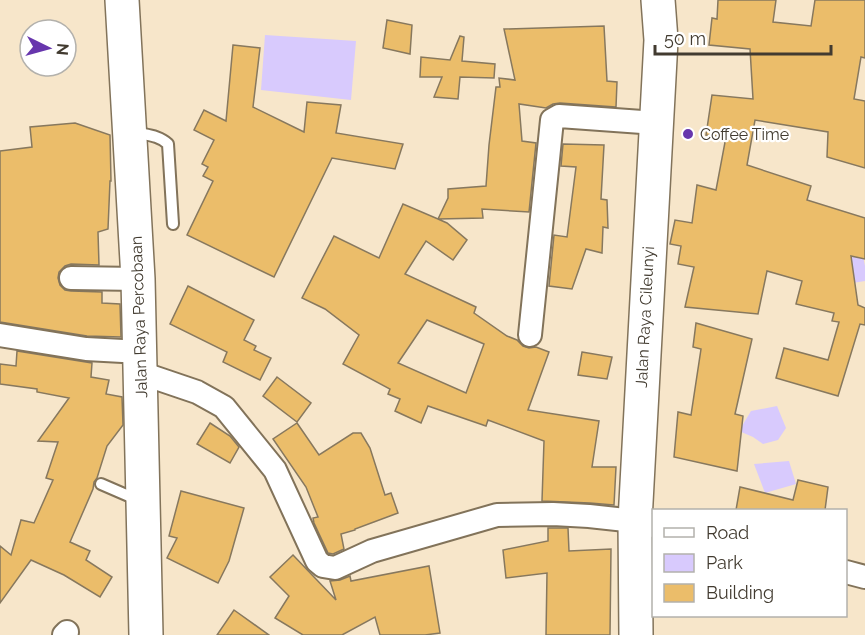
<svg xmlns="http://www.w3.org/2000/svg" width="865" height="635" font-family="Raleway,sans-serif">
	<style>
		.green { fill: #d8cafd }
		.building { fill: #ebbd6a; stroke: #87785e; stroke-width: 1.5; fill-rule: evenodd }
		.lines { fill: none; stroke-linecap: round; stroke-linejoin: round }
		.lane-casing { stroke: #82735a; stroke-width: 14 }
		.street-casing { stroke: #82735a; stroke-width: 26 }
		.highway-casing { stroke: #82735a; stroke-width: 36 }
		.lane { stroke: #fff; stroke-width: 10 }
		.street { stroke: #fff; stroke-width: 22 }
		.highway { stroke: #fff; stroke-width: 33 }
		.poi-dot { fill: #6736ad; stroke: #fff; stroke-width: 2 }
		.labels { text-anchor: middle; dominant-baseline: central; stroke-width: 4.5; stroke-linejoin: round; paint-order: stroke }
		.poi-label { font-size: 16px; fill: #423b30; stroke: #fff; text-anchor: start }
		.street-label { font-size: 16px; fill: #423b30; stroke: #fff }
	</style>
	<rect width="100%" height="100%" fill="#f7e6ca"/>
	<g class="green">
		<path d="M 265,35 L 356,41 L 351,100 L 261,90 Z"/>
		<path d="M 861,247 L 865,266 L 865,281 L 846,284 L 838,254 Z"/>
		<path d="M 777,406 L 786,428 L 778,440 L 763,444 L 753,437 L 739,431 L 751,411 Z"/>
		<path d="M 789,461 L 796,484 L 765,493 L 754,464 Z"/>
	</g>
	<g class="building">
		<path d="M 718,0 L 776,0 L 773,22 L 811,26 L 815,0 L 865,0 L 865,58 L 861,57 L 854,99 L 865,101 L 865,168 L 827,157 L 828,132 L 755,120 L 747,165 L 811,186 L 807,200 L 865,218 L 865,259 L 851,256 L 858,305 L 865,308 L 865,325 L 860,324 L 838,396 L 776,378 L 784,348 L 828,360 L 839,322 L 832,321 L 834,313 L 796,304 L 802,281 L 767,271 L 758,314 L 685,307 L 694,267 L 678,264 L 681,246 L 670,244 L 675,220 L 692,223 L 697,185 L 716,190 L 726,137 L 706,135 L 712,95 L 753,99 L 750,49 L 709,45 L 712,18 L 717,19 Z"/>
		<path d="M 387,20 L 412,25 L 410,54 L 383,48 Z"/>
		<path d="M 604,26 L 607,81 L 617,82 L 616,107 L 560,103 L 553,104 L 546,108 L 519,104 L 522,141 L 536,143 L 529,212 L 482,209 L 483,218 L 438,219 L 447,223 L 467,240 L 453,260 L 426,241 L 405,274 L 476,307 L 474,313 L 507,336 L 517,340 L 523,346 L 529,348 L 536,347 L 549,352 L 528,410 L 599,421 L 592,467 L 616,467 L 614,505 L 590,503 L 542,501 L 544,441 L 488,420 L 486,426 L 428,406 L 421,423 L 395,411 L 400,399 L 388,394 L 390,389 L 343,364 L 359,335 L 325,309 L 302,298 L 334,236 L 379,258 L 403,204 L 438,219 L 448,198 L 448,189 L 486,186 L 489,145 L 496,87 L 500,87 L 499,78 L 515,80 L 504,29 ZM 427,320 L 484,344 L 466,393 L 398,363 Z"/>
		<path d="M 460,36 L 464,37 L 462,61 L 495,64 L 494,78 L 460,77 L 458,99 L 434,97 L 442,77 L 420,77 L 421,57 L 450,60 Z"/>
		<path d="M 233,45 L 260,48 L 253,107 L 304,132 L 307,102 L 341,105 L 336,133 L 403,144 L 395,169 L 332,158 L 274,277 L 187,235 L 213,181 L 203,176 L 208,167 L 202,164 L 214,140 L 194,130 L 204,110 L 226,121 Z"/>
		<path d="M 75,123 L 110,135 L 111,181 L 110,181 L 108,229 L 98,232 L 99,265 L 71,264 L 65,266 L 59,272 L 58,278 L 60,285 L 65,290 L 71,291 L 102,292 L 102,303 L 120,304 L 121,337 L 87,336 L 0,322 L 0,151 L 32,147 L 30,127 Z"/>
		<path d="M 563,144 L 604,145 L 601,199 L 607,200 L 608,228 L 603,227 L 602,253 L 586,249 L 572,289 L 549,286 L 554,235 L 567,237 L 576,167 L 561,166 Z"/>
		<path d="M 188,286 L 254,320 L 244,340 L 256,346 L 254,350 L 271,358 L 260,380 L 223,362 L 227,352 L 170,324 Z"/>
		<path d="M 696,323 L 752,339 L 735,414 L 743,416 L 737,471 L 674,457 L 678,412 L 691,415 L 701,349 L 693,347 Z"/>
		<path d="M 17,351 L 92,363 L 91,377 L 109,380 L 106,394 L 122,397 L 123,425 L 107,446 L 97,478 L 94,482 L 93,489 L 70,542 L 90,551 L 86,560 L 112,577 L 100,597 L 64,575 L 31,560 L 0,603 L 0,546 L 11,555 L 21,520 L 34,523 L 53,480 L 46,478 L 58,442 L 38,441 L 69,398 L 37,392 L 37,389 L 0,384 L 0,364 L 16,366 Z"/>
		<path d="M 582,352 L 612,357 L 607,379 L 578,375 Z"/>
		<path d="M 277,377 L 311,403 L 297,422 L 263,396 Z"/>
		<path d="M 210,423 L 230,436 L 239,447 L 230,463 L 197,444 Z"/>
		<path d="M 297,423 L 319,455 L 353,433 L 361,433 L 370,448 L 385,495 L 391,493 L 398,513 L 355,529 L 355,530 L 341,534 L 344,549 L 333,554 L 328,553 L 314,523 L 313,518 L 318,517 L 306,487 L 273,439 Z"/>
		<path d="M 798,480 L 828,487 L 825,510 L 736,510 L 740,487 L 793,500 Z"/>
		<path d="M 181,491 L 244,508 L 229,561 L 218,583 L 167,558 L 177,538 L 169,536 Z"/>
		<path d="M 548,528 L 568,528 L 569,551 L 611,549 L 610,635 L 546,635 L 547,573 L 506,578 L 503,550 L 548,541 Z"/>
		<path d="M 293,555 L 336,600 L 330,581 L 340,580 L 350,576 L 351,581 L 429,566 L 440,633 L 425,635 L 380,635 L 375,617 L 342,635 L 303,635 L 275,618 L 289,596 L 270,577 Z"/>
		<path d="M 234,610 L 269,635 L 217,635 Z"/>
	</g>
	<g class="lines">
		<g class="lane-casing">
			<g id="lane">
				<path d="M 134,132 C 145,135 159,135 168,144 L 173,224"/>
				<path d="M 101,484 L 138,500"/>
			</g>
		</g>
		<g class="street-casing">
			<g id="street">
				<path d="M 71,278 L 138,279"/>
				<path d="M 0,335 L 86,349 L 141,352"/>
				<path d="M 530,335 L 552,120 L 559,116 L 656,123"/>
				<path d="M 141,373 L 197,392 L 224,407 L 275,470 L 317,561 L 323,566 L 335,568 L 372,551 L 497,515 L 553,514 L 589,516 L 635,521 L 654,526"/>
				<path d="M 846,572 L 865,577"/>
				<path d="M 64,635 L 67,632"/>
			</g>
		</g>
		<g class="highway-casing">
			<g id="highway">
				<path d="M 122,0 L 138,279 L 146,635"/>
				<path d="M 636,635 L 635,521 L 661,40 L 658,0"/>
			</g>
		</g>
		<use href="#lane" class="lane"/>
		<use href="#street" class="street"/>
		<use href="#highway" class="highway"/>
	</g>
	<circle class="poi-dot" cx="688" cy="134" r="6"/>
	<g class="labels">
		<g class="poi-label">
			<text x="700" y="134">Coffee Time</text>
		</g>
		<g class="street-label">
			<text transform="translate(139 317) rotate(-92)">Jalan Raya Percobaan</text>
			<text transform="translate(645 317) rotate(-87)">Jalan Raya Cileunyi</text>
		</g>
	</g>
	<rect x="652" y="509" width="195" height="108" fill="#ffffff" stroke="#b3b1ac" stroke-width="1.5"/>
	<rect x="664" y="528" width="30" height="9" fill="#ffffff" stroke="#b3b1ac" stroke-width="1.5"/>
	<text x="706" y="539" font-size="18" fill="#423b30">Road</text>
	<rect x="664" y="554" width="30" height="18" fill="#d8cafd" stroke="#b3b1ac" stroke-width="1.5"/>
	<text x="706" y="569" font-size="18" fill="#423b30">Park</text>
	<rect x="664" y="584" width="30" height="18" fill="#ebbd6a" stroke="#b3b1ac" stroke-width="1.5"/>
	<text x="706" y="599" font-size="18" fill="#423b30">Building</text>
	<g transform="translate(48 48) rotate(95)"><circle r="28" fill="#ffffff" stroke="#b3b1ac" stroke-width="1.5"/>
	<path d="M0-4.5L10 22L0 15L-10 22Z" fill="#6736ad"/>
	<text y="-9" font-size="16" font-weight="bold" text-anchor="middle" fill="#423b30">N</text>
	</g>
	<path d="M655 45v9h176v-9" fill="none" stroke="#423b30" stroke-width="3"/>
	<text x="664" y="45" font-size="18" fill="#423b30" stroke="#ffffff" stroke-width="4.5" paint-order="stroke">50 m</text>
</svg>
